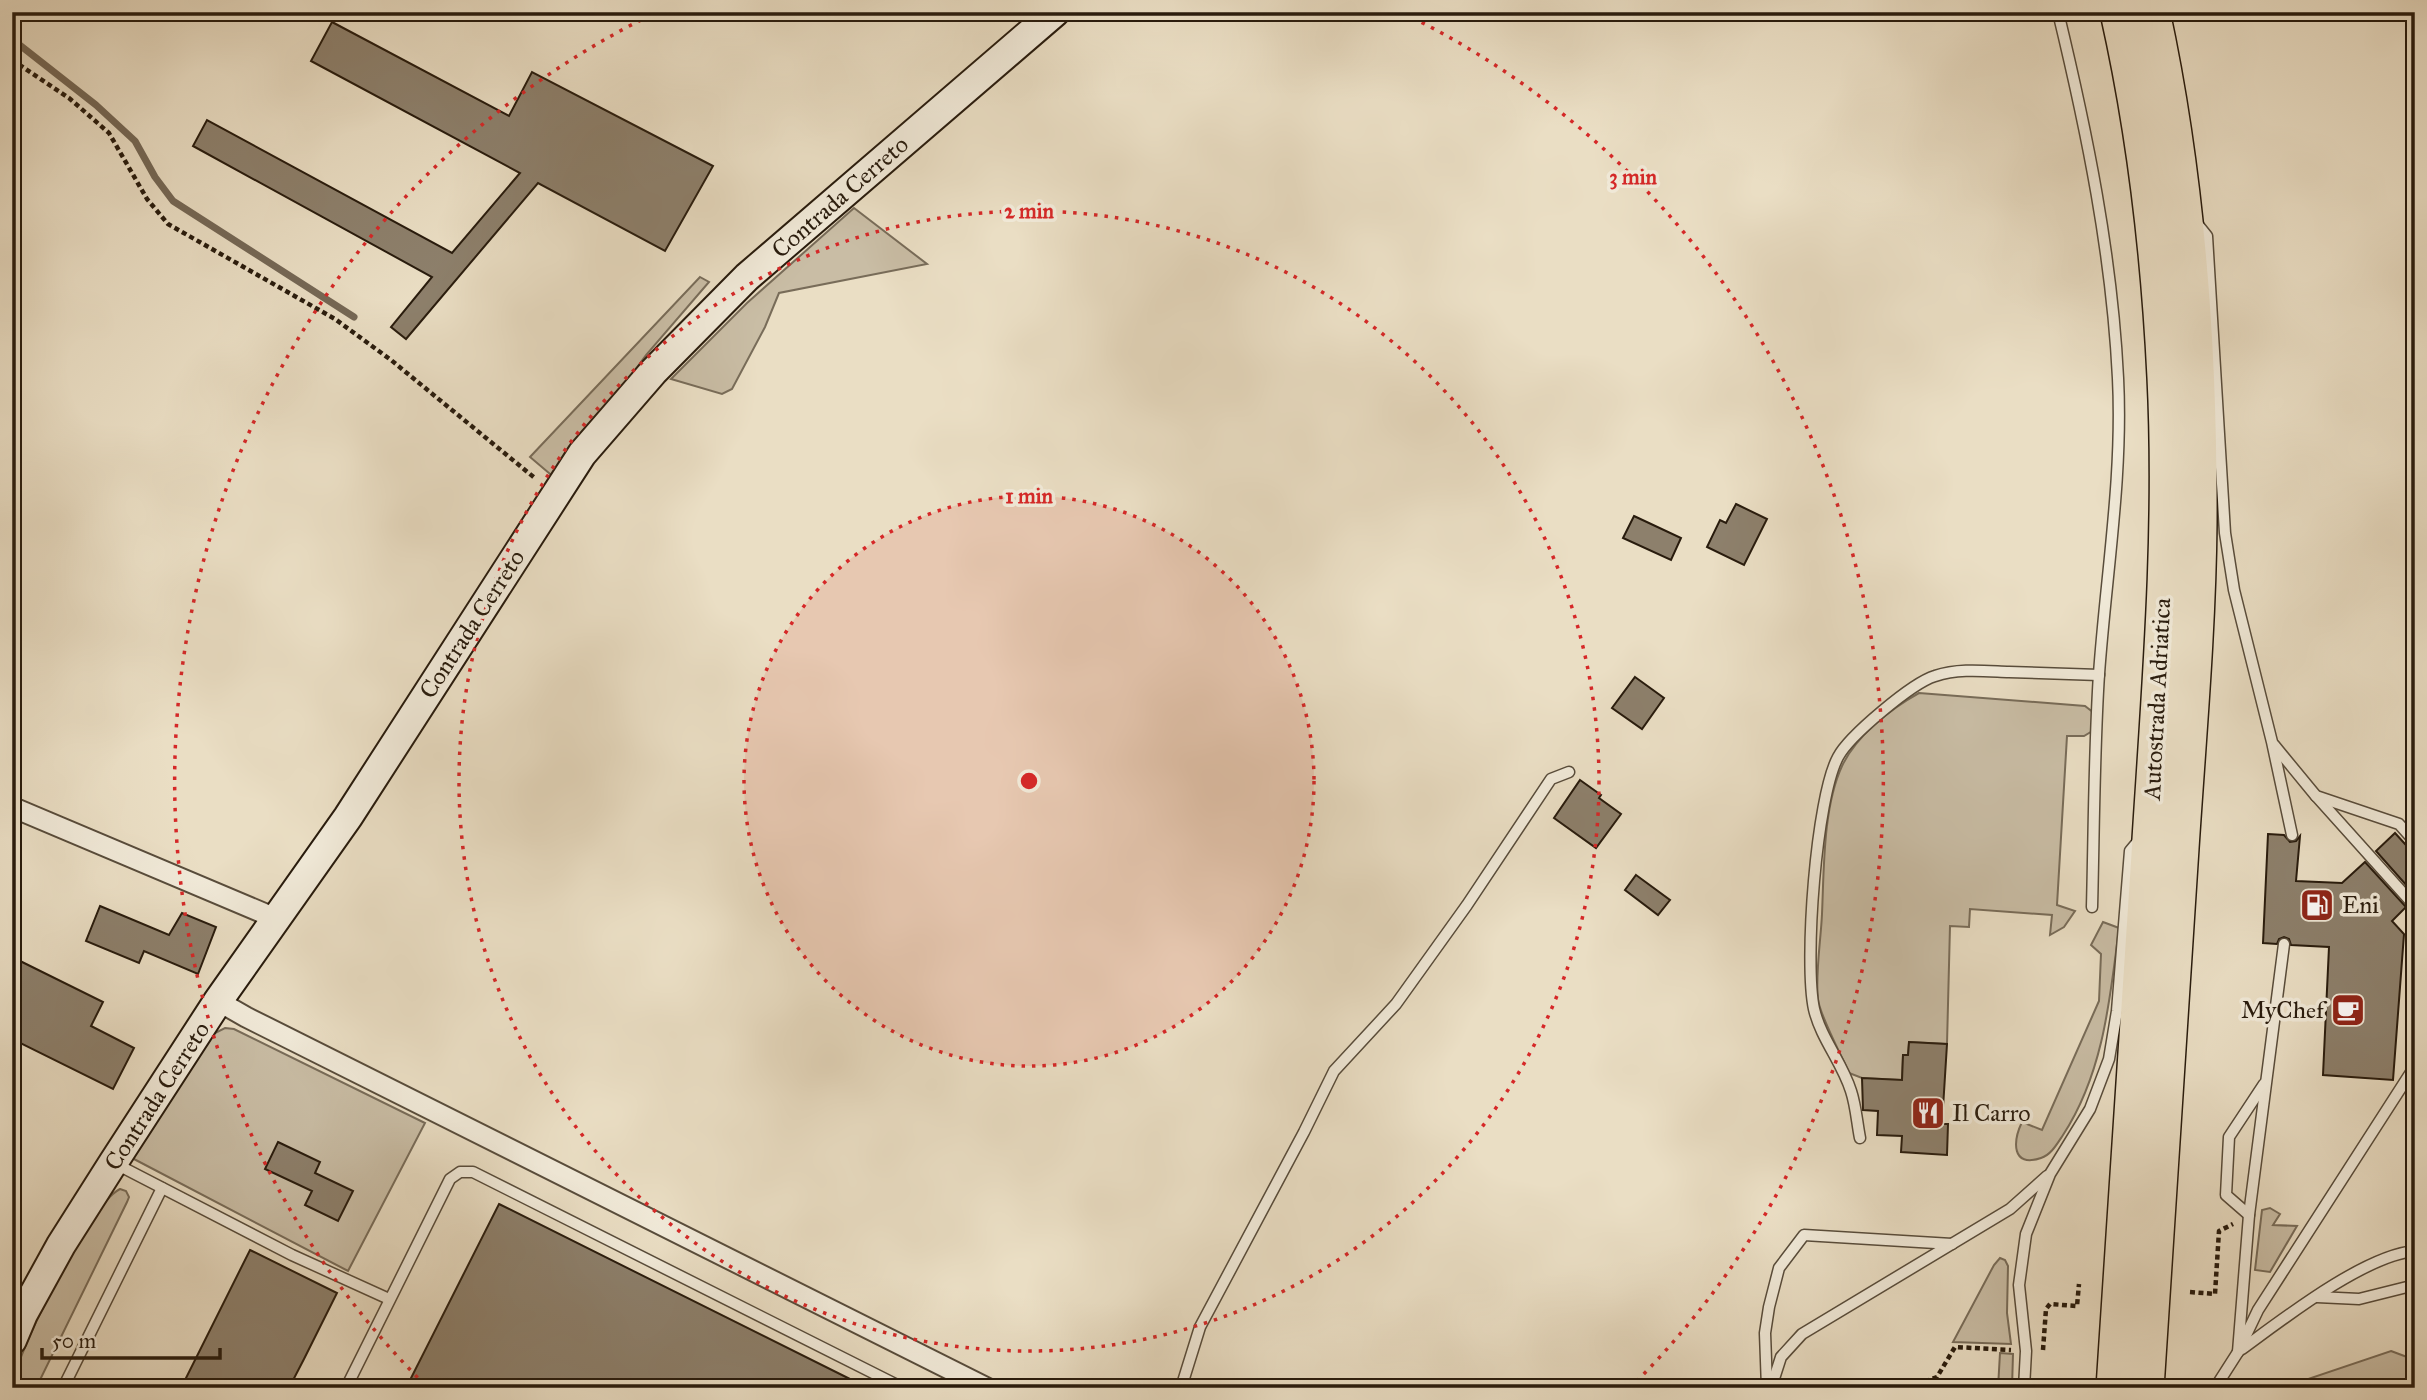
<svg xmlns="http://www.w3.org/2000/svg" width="2427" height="1400" font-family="'IM FELL Great Primer',serif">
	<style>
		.green { fill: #c9bda5; stroke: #786c59; stroke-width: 2 }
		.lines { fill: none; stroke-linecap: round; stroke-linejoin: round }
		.stream { stroke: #756856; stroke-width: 7 }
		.building { fill: #8d806c; stroke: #281b0d; stroke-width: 2 }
		.lane-casing { stroke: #584c3b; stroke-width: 13 }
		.street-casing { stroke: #584c3b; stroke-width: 23 }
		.secondary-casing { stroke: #281b0d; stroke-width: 32 }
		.highway-casing { stroke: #281b0d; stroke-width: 38 }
		.path { stroke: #281b0d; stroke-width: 4.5; stroke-dasharray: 5 3.5; stroke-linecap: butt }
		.lane { stroke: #f1ead9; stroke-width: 10 }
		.street { stroke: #f1ead9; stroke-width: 19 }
		.secondary { stroke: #f1ead9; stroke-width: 28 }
		.highway { stroke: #eadec4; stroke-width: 35 }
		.ring { fill: none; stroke: #d62828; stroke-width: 3.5; stroke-dasharray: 3.5 7 }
		.labels { text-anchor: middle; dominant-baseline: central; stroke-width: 7; stroke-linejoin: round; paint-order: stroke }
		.street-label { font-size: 24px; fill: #281b0d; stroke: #f1ead9 }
		.poi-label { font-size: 24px; fill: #281b0d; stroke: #f1ead9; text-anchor: start }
		.centre { fill: #d62828; stroke: #f1ead9; stroke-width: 3.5 }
		.ring-label { font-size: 21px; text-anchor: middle; font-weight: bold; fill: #d62828; stroke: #f1ead9; stroke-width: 7; stroke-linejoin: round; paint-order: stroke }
	</style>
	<rect width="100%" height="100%" fill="#eadec4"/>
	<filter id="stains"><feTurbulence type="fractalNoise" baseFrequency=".00286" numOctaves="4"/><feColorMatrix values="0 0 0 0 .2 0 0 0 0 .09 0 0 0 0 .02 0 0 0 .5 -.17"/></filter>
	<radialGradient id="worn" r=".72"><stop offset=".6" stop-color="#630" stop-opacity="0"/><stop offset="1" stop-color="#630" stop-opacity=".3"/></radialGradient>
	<g class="green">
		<path d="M 854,208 L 927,264 L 779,293 L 765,327 L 732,389 L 722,394 L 671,379 L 747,303 Z"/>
		<path d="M 700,277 L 709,282 L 646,355 L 556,479 L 530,457 Z"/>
		<path d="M 1919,693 L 2085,706 L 2094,713 L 2094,730 L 2084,736 L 2067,736 L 2057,905 L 2075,911 L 2064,927 L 2050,935 L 2052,915 L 1970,909 L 1969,927 L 1950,926 L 1947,1044 L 1909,1042 L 1908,1055 L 1903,1055 L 1902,1080 L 1862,1078 L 1849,1073 C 1842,1056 1819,1014 1818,999 C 1815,976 1821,938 1822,914 C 1824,869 1823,807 1842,766 C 1856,736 1890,709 1919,693 Z"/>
		<path d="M 2103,922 L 2119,928 C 2110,1000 2103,1074 2063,1135 C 2057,1144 2051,1155 2041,1158 C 2011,1168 2013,1141 2022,1122 L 2042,1130 L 2099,1001 L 2101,954 L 2091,945 Z"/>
		<path d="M 225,1028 L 234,1029 L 425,1123 L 348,1271 L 132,1158 L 211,1035 Z"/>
		<path d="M 120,1189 L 126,1191 L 129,1197 L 127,1202 L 38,1384 L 30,1388 L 21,1388 L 15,1383 L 15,1372 C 35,1319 61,1269 92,1222 C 100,1210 107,1196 120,1189 Z"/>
		<path d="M 2270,1208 L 2280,1214 L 2273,1225 L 2297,1226 L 2270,1272 L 2255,1270 L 2262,1210 Z"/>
		<path d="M 2000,1258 L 2005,1260 L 2008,1266 L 2007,1313 L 2011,1344 L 1953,1342 L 1994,1265 Z"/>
		<path d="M 2391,1351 L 2415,1360 L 2415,1388 L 2323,1388 L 2299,1382 Z"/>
		<path d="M 2000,1353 L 2013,1354 L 2012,1388 L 1998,1388 Z"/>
	</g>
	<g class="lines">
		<g class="stream">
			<path d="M 12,39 L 96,105 L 135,141 L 155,177 L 173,201 L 354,317"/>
			<path d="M 12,1291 L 15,1293"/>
		</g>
	</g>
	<g class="building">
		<path d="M 332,22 L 509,116 L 532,72 L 713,166 L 665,251 L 538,183 L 406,339 L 391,327 L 432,277 L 193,146 L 207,120 L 452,253 L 520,173 L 311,61 Z"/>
		<path d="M 1736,504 L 1767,519 L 1744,565 L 1707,547 L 1720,520 L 1726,523 Z"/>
		<path d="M 1634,516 L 1681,538 L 1671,560 L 1623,538 Z"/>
		<path d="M 1635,677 L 1664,698 L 1642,729 L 1612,708 Z"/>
		<path d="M 1580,780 L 1601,795 L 1599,798 L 1621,814 L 1596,848 L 1554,818 Z"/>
		<path d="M 2395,833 L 2415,855 L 2415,895 L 2376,851 Z"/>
		<path d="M 2268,834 L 2284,835 L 2290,842 L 2296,841 L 2300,836 L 2296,881 L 2342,883 L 2365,862 L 2406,907 L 2392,921 L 2404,934 L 2393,1080 L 2323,1075 L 2329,947 L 2291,945 L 2289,939 L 2284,937 L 2279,939 L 2277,944 L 2263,943 Z"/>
		<path d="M 1636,875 L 1670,900 L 1658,915 L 1625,890 Z"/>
		<path d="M 100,906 L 169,935 L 182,913 L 216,927 L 198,974 L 144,951 L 139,963 L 86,941 Z"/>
		<path d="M 12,957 L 103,1002 L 91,1026 L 134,1048 L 113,1089 L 12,1039 Z"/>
		<path d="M 1909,1042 L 1947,1044 L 1942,1124 L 1948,1124 L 1947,1155 L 1901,1152 L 1902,1136 L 1877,1135 L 1878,1111 L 1863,1110 L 1862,1078 L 1902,1080 L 1903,1055 L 1908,1055 Z"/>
		<path d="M 278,1142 L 320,1162 L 315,1173 L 353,1191 L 338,1221 L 305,1205 L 312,1191 L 265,1169 Z"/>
		<path d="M 499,1204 L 868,1388 L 406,1388 Z"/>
		<path d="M 250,1250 L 337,1293 L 304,1359 L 289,1388 L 181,1388 Z"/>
	</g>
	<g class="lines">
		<g class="lane-casing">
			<g id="lane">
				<path d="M 2058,12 C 2087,132 2112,255 2118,378 C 2123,477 2106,575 2099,674 C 2094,751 2094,830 2092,907"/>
				<path d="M 2195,221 L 2207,236 L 2225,533 L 2234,590 L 2272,742 L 2292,835"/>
				<path d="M 2274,745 L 2316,796 L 2399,824 L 2415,842"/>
				<path d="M 2316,796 L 2412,903 L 2415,909"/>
				<path d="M 1860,1138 C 1857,1123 1856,1106 1851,1091 C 1842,1062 1821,1039 1814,1009 C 1804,962 1816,798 1838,757 C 1849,736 1912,683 1935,676 C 1959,668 1984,671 2009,672 C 2039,673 2069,674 2099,675"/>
				<path d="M 114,1163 L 292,1255 L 389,1299"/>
				<path d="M 2249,1215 L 2226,1195 L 2229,1137 L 2264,1084"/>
				<path d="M 2317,1297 L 2359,1299 L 2415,1285"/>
				<path d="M 2242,1349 C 2283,1319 2365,1255 2415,1251"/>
				<path d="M 2238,1352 L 2249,1215 L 2284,944"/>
				<path d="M 63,1388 L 162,1188"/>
				<path d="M 346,1388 L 450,1179 L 460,1172 L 473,1172 L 903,1388"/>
				<path d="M 1181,1388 L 1200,1327 L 1304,1132 L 1334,1071 L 1396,1004 L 1467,905 L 1551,779 L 1569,772"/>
				<path d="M 1767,1388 L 1765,1333 L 1769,1307 L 1779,1268 L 1804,1235 L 1952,1244"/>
				<path d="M 1771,1388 L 1781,1357 L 1802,1334 L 2010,1209 L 2047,1176"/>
				<path d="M 2024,1388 L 2026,1351 L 2019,1285 L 2026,1234 L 2050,1174 L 2090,1109 L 2109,1059 L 2117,1011 L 2130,851 L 2140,839"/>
				<path d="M 2215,1388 L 2238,1352 L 2258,1310 L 2415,1066"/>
			</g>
		</g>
		<g class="street-casing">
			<g id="street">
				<path d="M 12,807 L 275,918"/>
				<path d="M 218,1001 L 246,1017 L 987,1388"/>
			</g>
		</g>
		<g class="secondary-casing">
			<path id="secondary" d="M 12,1340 L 23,1314 L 61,1245 L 113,1163 L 218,1001 L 348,817 L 582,454 L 653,372 L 747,277 L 1055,12"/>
		</g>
		<g class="highway-casing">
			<g id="highway">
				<path d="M 2114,1388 C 2126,1210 2137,1032 2149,855 C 2159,696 2173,536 2165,377 C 2159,254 2145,132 2118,12"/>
				<path d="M 2146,1388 C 2158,1208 2169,1028 2181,848 C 2188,740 2198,631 2199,522 C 2200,352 2188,179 2152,12"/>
			</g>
		</g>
		<g class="path">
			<path d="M 12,60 L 69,98 L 109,133 L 147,199 L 168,224 L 335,319 L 391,360 L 536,479"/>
			<path d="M 2190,1292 L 2215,1294 L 2219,1231 L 2233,1224"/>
			<path d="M 2043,1350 L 2046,1309 L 2050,1304 L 2077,1306 L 2079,1284"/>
			<path d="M 1909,1388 L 1937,1377 L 1955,1347 L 2011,1350"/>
		</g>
		<use href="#lane" class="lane"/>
		<use href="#street" class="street"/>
		<use href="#secondary" class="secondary"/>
		<use href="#highway" class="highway"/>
	</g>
	<circle cx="1029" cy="781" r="285" fill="#d62828" fill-opacity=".12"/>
	<g class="ring">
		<circle cx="1029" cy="781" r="285"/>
		<circle cx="1029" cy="781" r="570"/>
		<path d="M425 1385A854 854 0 0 1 655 13M1403 13A854 854 0 0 1 1633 1385"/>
	</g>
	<defs>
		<g id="fuel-square" transform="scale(1.75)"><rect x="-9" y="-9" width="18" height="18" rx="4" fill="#8f2418" stroke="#f1ead9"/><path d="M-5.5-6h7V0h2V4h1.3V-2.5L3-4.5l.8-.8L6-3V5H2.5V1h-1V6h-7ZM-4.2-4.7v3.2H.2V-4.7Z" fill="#fff"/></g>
		<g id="cafe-square" transform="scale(1.75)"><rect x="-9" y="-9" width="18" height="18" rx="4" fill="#8f2418" stroke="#f1ead9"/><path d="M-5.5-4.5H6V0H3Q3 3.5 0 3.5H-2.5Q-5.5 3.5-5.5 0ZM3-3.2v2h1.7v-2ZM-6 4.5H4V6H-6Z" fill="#fff"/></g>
		<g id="restaurant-square" transform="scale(1.75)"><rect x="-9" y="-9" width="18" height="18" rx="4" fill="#8f2418" stroke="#f1ead9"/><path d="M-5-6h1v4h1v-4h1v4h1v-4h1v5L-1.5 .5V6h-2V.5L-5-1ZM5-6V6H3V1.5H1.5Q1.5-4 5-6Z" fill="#fff"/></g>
	</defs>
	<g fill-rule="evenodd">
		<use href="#fuel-square" x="2317" y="905"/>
		<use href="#cafe-square" x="2348" y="1010"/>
		<use href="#restaurant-square" x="1928" y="1113"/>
	</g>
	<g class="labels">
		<g class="street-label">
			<text transform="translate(840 197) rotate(-41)">Contrada Cerreto</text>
			<text transform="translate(472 624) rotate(-57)">Contrada Cerreto</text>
			<text transform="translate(2157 699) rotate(-87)">Autostrada Adriatica</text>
			<text transform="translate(157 1096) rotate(-57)">Contrada Cerreto</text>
		</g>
		<g class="poi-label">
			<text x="2342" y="905">Eni</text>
			<text x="2324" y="1010" text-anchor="end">MyChef</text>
			<text x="1952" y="1113">Il Carro</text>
		</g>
	</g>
	<circle cx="1029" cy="781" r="10" class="centre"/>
	<g class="ring-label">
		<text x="1633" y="184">3 min</text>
		<text x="1029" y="218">2 min</text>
		<text x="1029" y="503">1 min</text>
	</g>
	<rect width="2427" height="1400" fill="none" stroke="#eadec4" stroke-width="42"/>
	<rect x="14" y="14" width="2399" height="1372" fill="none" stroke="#281b0d" stroke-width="3.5"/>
	<rect x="21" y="21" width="2385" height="1358" fill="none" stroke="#281b0d" stroke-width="2"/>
	<path d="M42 1348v10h178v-10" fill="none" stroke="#281b0d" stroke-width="3.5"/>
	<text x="52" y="1348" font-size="21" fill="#281b0d" stroke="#f1ead9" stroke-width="5" paint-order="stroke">50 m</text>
	<rect width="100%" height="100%" filter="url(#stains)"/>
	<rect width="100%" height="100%" fill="url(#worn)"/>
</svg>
